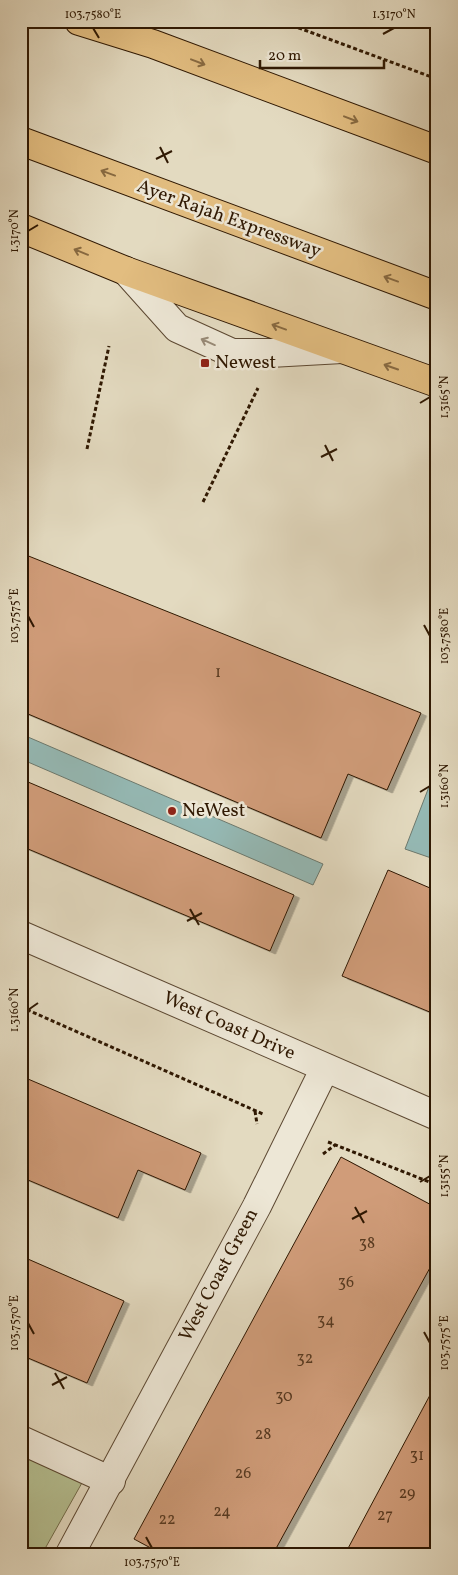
<svg xmlns="http://www.w3.org/2000/svg" width="458" height="1575" font-family="Vollkorn,serif">
	<style>
		.green { fill: #b5bf91; stroke: #726c4a }
		.water { fill: #95bab6; stroke: #6c796e }
		.building { fill: #d09c79; stroke: #2f1802; filter: url(#shadow) }
		.lines { fill: none; stroke-linecap: round; stroke-linejoin: round }
		.minor-casing { stroke: #5c4832; stroke-width: 30 }
		.highway-casing { stroke: #2f1802; stroke-width: 30 }
		.path { stroke: #2f1802; stroke-width: 3; stroke-dasharray: 4 2.5; stroke-linecap: butt }
		.minor { stroke: #ede7d6; stroke-width: 28 }
		.highway { stroke: #e2bd80; stroke-width: 28 }
		.oneway { stroke: #886a41 }
		.oneway2 { stroke: #988a77 }
		.ticks { fill: none; stroke: #2f1802; stroke-width: 2 }
		.poi-dot { fill: #8f2418; stroke: #ede7d6; stroke-width: 2 }
		.labels { text-anchor: middle; dominant-baseline: central; stroke-width: 5; stroke-linejoin: round; paint-order: stroke }
		.number-label { font-size: 16px; fill: #573920 }
		.street-label { font-size: 19px; fill: #2f1802; stroke: #ede7d6 }
		.poi-label { font-size: 19px; fill: #2f1802; stroke: #ede7d6; text-anchor: start }
		.neatline { fill: none; stroke: #2f1802; stroke-width: 2 }
		.ticks-label { font-size: 12px; text-anchor: middle; fill: #2f1802 }
	</style>
	<defs>
		<filter id="shadow"><feDropShadow dx="5.5" dy="3" stdDeviation="0" flood-color="#0004"/></filter>
	</defs>
	<rect width="100%" height="100%" fill="#e3dac0"/>
	<filter id="stains"><feTurbulence type="fractalNoise" baseFrequency=".004" numOctaves="4"/><feColorMatrix values="0 0 0 0 .2 0 0 0 0 .09 0 0 0 0 .02 0 0 0 .5 -.17"/></filter>
	<radialGradient id="worn" r=".72"><stop offset=".6" stop-color="#630" stop-opacity="0"/><stop offset="1" stop-color="#630" stop-opacity=".3"/></radialGradient>
	<path class="green" d="M 21,1453 L 83,1481 L 42,1554 L 21,1554 Z"/>
	<g class="water">
		<path d="M 21,734 L 323,864 L 313,885 L 21,759 Z"/>
		<path d="M 437,766 L 437,860 L 405,849 Z"/>
	</g>
	<g class="building">
		<path d="M 21,553 L 421,713 L 387,790 L 348,774 L 321,838 L 21,711 Z"/>
		<path d="M 21,779 L 294,895 L 270,951 L 21,846 Z"/>
		<path d="M 388,870 L 437,891 L 437,1015 L 342,976 Z"/>
		<path d="M 21,1076 L 201,1153 L 185,1190 L 138,1170 L 118,1218 L 21,1177 Z"/>
		<path d="M 341,1157 L 437,1208 L 437,1255 L 273,1554 L 162,1554 L 134,1539 Z"/>
		<path d="M 21,1256 L 124,1301 L 87,1383 L 21,1355 Z"/>
		<path d="M 437,1382 L 437,1554 L 345,1554 L 392,1466 Z"/>
	</g>
	<g class="lines">
		<g class="minor-casing">
			<g id="minor">
				<path d="M 126,271 L 177,328 L 232,353 L 270,353 L 342,349"/>
				<path d="M 21,935 L 437,1116"/>
				<path d="M 21,1440 L 111,1481"/>
				<path d="M 70,1554 L 257,1206 L 325,1068"/>
			</g>
		</g>
		<g class="highway-casing">
			<g id="highway">
				<path d="M 79,21 L 153,44 L 437,150"/>
				<path d="M 21,141 L 437,296"/>
				<path d="M 21,228 L 126,271 L 437,383"/>
			</g>
		</g>
		<g class="path">
			<path d="M 280,21 L 437,79"/>
			<path d="M 430,77 L 437,54"/>
			<path d="M 87,449 L 109,346"/>
			<path d="M 203,502 L 258,388"/>
			<path d="M 21,1007 L 263,1114"/>
			<path d="M 255,1111 L 257,1124"/>
			<path d="M 328,1142 L 437,1185"/>
			<path d="M 323,1154 L 335,1145"/>
		</g>
		<use href="#minor" class="minor"/>
		<use href="#highway" class="highway"/>
	</g>
	<defs><path id="oneway-shaft" d="M-6 0H5M1.5-3L5.5 0L1.5 3" fill="none" stroke-width="1.6" stroke-linecap="round" stroke-linejoin="round" transform="scale(1.25)"/></defs>
	<g class="oneway">
		<use href="#oneway-shaft" transform="translate(198 62) rotate(21)"/>
		<use href="#oneway-shaft" transform="translate(351 119) rotate(21)"/>
		<use href="#oneway-shaft" transform="translate(108 173) rotate(-160)"/>
		<use href="#oneway-shaft" transform="translate(81 252) rotate(-158)"/>
		<use href="#oneway-shaft" transform="translate(391 279) rotate(-160)"/>
		<use href="#oneway-shaft" transform="translate(279 327) rotate(-160)"/>
		<use href="#oneway-shaft" transform="translate(391 367) rotate(-161)"/>
	</g>
	<use class="oneway2" href="#oneway-shaft" transform="translate(208 342) rotate(-156)"/>
	<path class="ticks" d="M 93,28 L 99,38M 383,34 L 394,28M 160,147 L 168,163M 156,159 L 172,151M 28,231 L 38,225M 420,403 L 430,397M 325,445 L 333,461M 321,457 L 337,449M 28,616 L 34,627M 424,625 L 430,636M 420,792 L 430,786M 190,909 L 199,925M 187,921 L 202,913M 28,1010 L 38,1003M 420,1182 L 430,1176M 355,1207 L 364,1223M 352,1219 L 367,1211M 28,1323 L 34,1334M 424,1332 L 430,1343M 55,1373 L 64,1389M 52,1385 L 67,1377M 146,1537 L 152,1548"/>
	<g class="poi-dot">
		<rect x="200" y="358" width="10" height="10" rx="2.5"/>
		<circle cx="172" cy="811" r="5"/>
	</g>
	<g class="labels">
		<g class="number-label">
			<text x="218" y="673">1</text>
			<text x="367" y="1244">38</text>
			<text x="346" y="1283">36</text>
			<text x="326" y="1321">34</text>
			<text x="305" y="1359">32</text>
			<text x="284" y="1397">30</text>
			<text x="263" y="1435">28</text>
			<text x="417" y="1456">31</text>
			<text x="243" y="1474">26</text>
			<text x="407" y="1494">29</text>
			<text x="222" y="1512">24</text>
			<text x="385" y="1516">27</text>
			<text x="167" y="1520">22</text>
		</g>
		<g class="street-label">
			<text transform="translate(229 219) rotate(20)">Ayer Rajah Expressway</text>
			<text transform="translate(229 1026) rotate(24)">West Coast Drive</text>
			<text transform="translate(219 1275) rotate(-62)">West Coast Green</text>
		</g>
		<g class="poi-label">
			<text x="215" y="363">Newest</text>
			<text x="182" y="811">NeWest</text>
		</g>
	</g>
	<rect width="458" height="1575" fill="none" stroke="#e3dac0" stroke-width="55"/>
	<path d="M260 60v8h124v-8" fill="none" stroke="#2f1802" stroke-width="2.5"/>
	<text x="268" y="60" font-size="15" fill="#2f1802" stroke="#ede7d6" stroke-width="4" paint-order="stroke">20 m</text>
	<rect x="28" y="28" width="402" height="1520" class="neatline"/>
	<g class="ticks-label">
		<text x="93" y="18">103.7580°E</text>
		<text x="394" y="18">1.3170°N</text>
		<text transform="translate(14 231) rotate(-90)" y="4">1.3170°N</text>
		<text transform="translate(444 397) rotate(-90)" y="4">1.3165°N</text>
		<text transform="translate(14 616) rotate(-90)" y="4">103.7575°E</text>
		<text transform="translate(444 636) rotate(-90)" y="4">103.7580°E</text>
		<text transform="translate(444 786) rotate(-90)" y="4">1.3160°N</text>
		<text transform="translate(14 1010) rotate(-90)" y="4">1.3160°N</text>
		<text transform="translate(444 1176) rotate(-90)" y="4">1.3155°N</text>
		<text transform="translate(14 1323) rotate(-90)" y="4">103.7570°E</text>
		<text transform="translate(444 1343) rotate(-90)" y="4">103.7575°E</text>
		<text x="152" y="1566">103.7570°E</text>
	</g>
	<rect width="100%" height="100%" filter="url(#stains)"/>
	<rect width="100%" height="100%" fill="url(#worn)"/>
</svg>
